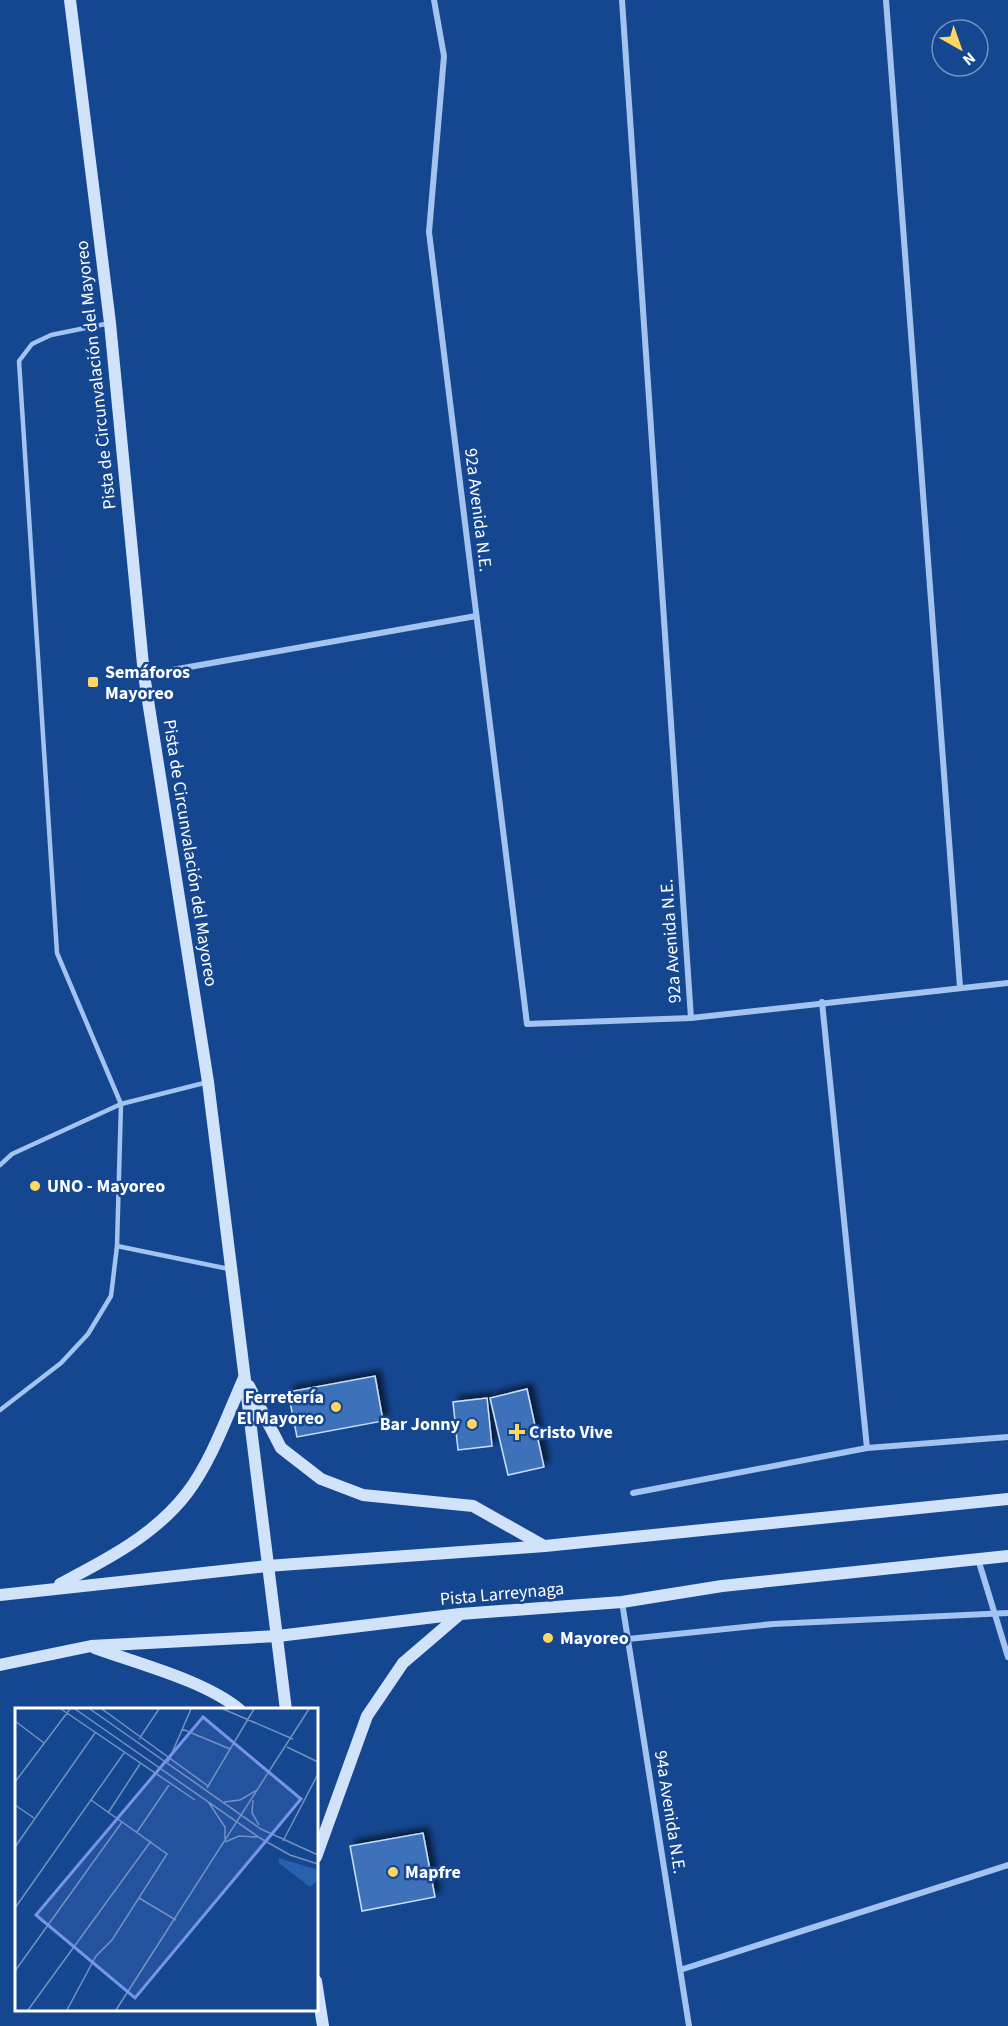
<svg xmlns="http://www.w3.org/2000/svg" width="1008" height="2026" font-family="'Source Sans 3',sans-serif">
	<style>
		.building { fill: #3e71b9; stroke: #c9dffc; stroke-width: 1.5; filter: url(#shadow) }
		.lines { fill: none; stroke-linecap: round; stroke-linejoin: round }
		.service { stroke: #a3c3f0; stroke-width: 4.5 }
		.minor { stroke: #a3c3f0; stroke-width: 6 }
		.secondary { stroke: #d1e2fb; stroke-width: 12 }
		.poi-dot { fill: #ffd662; stroke: #154791; stroke-width: 2 }
		.labels { text-anchor: middle; dominant-baseline: central; stroke-width: 5; stroke-linejoin: round; paint-order: stroke }
		.street-label { font-size: 18px; fill: #fff; stroke: #154791 }
		.poi-label { font-size: 18px; font-weight: bold; fill: #fff; stroke: #154791; text-anchor: start }
		.inset-road { fill: none; stroke: #7391bd; stroke-width: 1.5 }
		.view { fill: #7795e8; fill-opacity: 0.15; stroke: #7795e8; stroke-width: 3 }
		.inset-edge { fill: none; stroke: #fff; stroke-width: 3 }
	</style>
	<defs>
		<filter id="shadow"><feDropShadow dx="5.5" dy="-5.5" stdDeviation="3" flood-color="#0009"/></filter>
	</defs>
	<rect width="100%" height="100%" fill="#154791"/>
	<g class="building">
		<path d="M 375,1376 L 383,1421 L 297,1437 L 288,1392 Z"/>
		<path d="M 527,1389 L 544,1467 L 508,1475 L 490,1398 Z"/>
		<path d="M 487,1398 L 492,1446 L 458,1450 L 453,1402 Z"/>
		<path d="M 423,1833 L 435,1897 L 362,1911 L 350,1846 Z"/>
	</g>
	<g class="lines">
		<g class="service">
			<path d="M 0,1165 L 12,1154 L 121,1104 L 208,1082"/>
			<path d="M 117,1246 L 229,1269"/>
			<path d="M 0,1410 L 61,1363 L 88,1334 L 111,1296 L 117,1246 L 121,1104 L 57,953 L 19,361 L 32,344 L 51,335 L 110,323"/>
		</g>
		<g class="minor">
			<path d="M 434,0 L 444,56 L 429,232 L 527,1024 L 691,1018 L 1008,983"/>
			<path d="M 622,0 L 691,1018"/>
			<path d="M 886,0 L 960,987"/>
			<path d="M 144,675 L 476,616"/>
			<path d="M 822,1002 L 867,1448"/>
			<path d="M 633,1493 L 867,1448 L 1008,1437"/>
			<path d="M 978,1559 L 1008,1657"/>
			<path d="M 622,1602 L 689,2026"/>
			<path d="M 628,1639 L 773,1624 L 1008,1613"/>
			<path d="M 680,1970 L 1008,1865"/>
		</g>
		<g class="secondary">
			<path d="M 70,0 L 110,323 L 144,675 L 208,1082 L 286,1710"/>
			<path d="M 249,1386 L 281,1448 L 321,1479 L 363,1495 L 473,1506 L 544,1546"/>
			<path d="M 60,1584 C 106,1560 155,1535 187,1493 C 212,1460 227,1416 244,1378"/>
			<path d="M 0,1595 L 267,1566 L 545,1546 L 1008,1499"/>
			<path d="M 95,1648 C 139,1664 206,1681 240,1710"/>
			<path d="M 0,1665 L 91,1646 L 278,1636 L 460,1614 L 622,1602 L 722,1586 L 1008,1556"/>
			<path d="M 316,1857 L 367,1716 L 403,1663 L 459,1615"/>
			<path d="M 316,1981 L 323,2026"/>
		</g>
	</g>
	<g class="poi-dot">
		<rect x="87" y="676" width="12" height="12" rx="3"/>
		<circle cx="35" cy="1186" r="6"/>
		<circle cx="336" cy="1407" r="6"/>
		<circle cx="472" cy="1424" r="6"/>
		<path d="M514 1423h6v6h6v6h-6v6h-6v-6h-6v-6h6z"/>
		<circle cx="548" cy="1638" r="6"/>
		<circle cx="393" cy="1872" r="6"/>
	</g>
	<g class="labels">
		<g class="street-label">
			<text transform="translate(96 375) rotate(-96)">Pista de Circunvalación del Mayoreo</text>
			<text transform="translate(478 510) rotate(83)">92a Avenida N.E.</text>
			<text transform="translate(190 853) rotate(81)">Pista de Circunvalación del Mayoreo</text>
			<text transform="translate(671 941) rotate(-94)">92a Avenida N.E.</text>
			<text transform="translate(502 1594) rotate(-5)">Pista Larreynaga</text>
			<text transform="translate(670 1812) rotate(81)">94a Avenida N.E.</text>
		</g>
		<g class="poi-label">
			<text x="105" y="672">Semáforos<tspan x="105" dy="21">Mayoreo</tspan></text>
			<text x="47" y="1186">UNO - Mayoreo</text>
			<text x="324" y="1397" text-anchor="end">Ferretería<tspan x="324" dy="21">El Mayoreo</tspan></text>
			<text x="460" y="1424" text-anchor="end">Bar Jonny</text>
			<text x="529" y="1432">Cristo Vive</text>
			<text x="560" y="1638">Mayoreo</text>
			<text x="405" y="1872">Mapfre</text>
		</g>
	</g>
	<g transform="translate(15 1708)">
		<rect width="303" height="303" fill="#154791"/>
		<path d="M 264,150 L 303,162 L 303,172 L 295,179 L 264,155 Z" fill="#2861af"/>
		<path class="inset-road" d="M 46,1 L 180,92M 60,1 L 245,130 L 275,147 L 303,156M 75,1 L 246,121 L 303,147M 87,1 L 193,78M 208,1 L 278,31M 0,13 L 29,35M 167,21 L 215,41M 124,31 L 144,1M 272,39 L 303,54M 153,54 L 176,1M 0,74 L 55,1M 192,80 L 239,1M 238,92 L 237,105 L 244,117M 209,94 L 225,92 L 242,82M 194,95 L 210,119 L 210,131M 0,97 L 19,110M 93,105 L 125,56M 122,124 L 154,77M 268,133 L 303,66M 210,134 L 224,128 L 242,129M 0,139 L 80,25M 124,190 L 161,212M 0,200 L 109,45M 0,263 L 107,114M 13,302 L 136,133M 52,302 L 81,248 L 97,232 L 152,146 L 76,92M 101,302 L 294,1"/>
		<path class="view" d="M 188,9 L 286,91 L 120,290 L 21,207 Z"/>
		<rect width="303" height="303" class="inset-edge"/>
	</g>
	<g transform="translate(960 48) rotate(140)"><circle r="28" fill="#154791" stroke="#7391bd" stroke-width="1.5"/>
	<path d="M0-4.5L10 22L0 15L-10 22Z" fill="#ffd662"/>
	<text y="-9" font-size="16" font-weight="bold" text-anchor="middle" fill="#ffffff">N</text>
	</g>
</svg>
